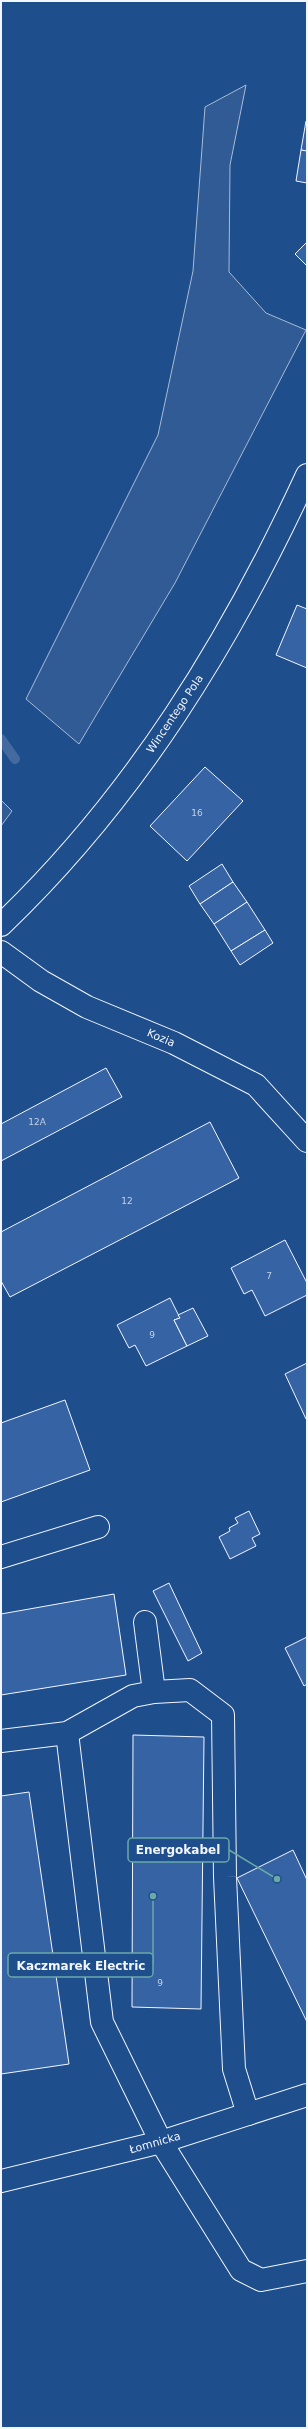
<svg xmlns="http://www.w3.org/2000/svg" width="308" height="2429" font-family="'DejaVu Sans',sans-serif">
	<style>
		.built { fill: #305b95; stroke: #a8bbd7 }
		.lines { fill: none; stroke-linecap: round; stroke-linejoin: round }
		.stream { stroke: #446ba0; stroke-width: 10 }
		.building { fill: #3563a3; stroke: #f2f6ff }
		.minor-casing { stroke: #f2f6ff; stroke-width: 24 }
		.major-casing { stroke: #f2f6ff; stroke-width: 24 }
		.minor { stroke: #1f4e8c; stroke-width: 22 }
		.major { stroke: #1f4e8c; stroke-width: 22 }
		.labels { text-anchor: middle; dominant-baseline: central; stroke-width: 3; stroke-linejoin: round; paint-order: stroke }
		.number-label { font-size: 9px; fill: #c3d1e8 }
		.street-label { font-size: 11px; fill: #f2f6ff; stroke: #1f4e8c }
		.leader { fill: none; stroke: #6aa9a8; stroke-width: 1.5 }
		.callout-dot { fill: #6aa9a8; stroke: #1f4e8c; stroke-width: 1.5 }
		.callout { fill: #1f4e8c; stroke: #6aa9a8; stroke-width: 1.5 }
		.callout-label { font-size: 12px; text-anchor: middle; font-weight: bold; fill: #f2f6ff }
	</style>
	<rect width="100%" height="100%" fill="#1f4e8c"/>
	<g class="built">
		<path d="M 246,85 L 230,165 L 229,272 L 266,313 L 306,330 L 175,583 L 79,744 L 26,699 L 158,435 L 193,271 L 205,107 Z"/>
		<path d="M 1,800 L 12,811 L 1,826 Z"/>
	</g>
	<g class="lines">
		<path class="stream" d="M 1,739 L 15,759"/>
	</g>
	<g class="building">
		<path d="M 306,121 L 307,121 L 307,151 L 301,150 Z"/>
		<path d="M 301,150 L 307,151 L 307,183 L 296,181 Z"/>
		<path d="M 306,243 L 307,244 L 307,266 L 295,254 Z"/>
		<path d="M 297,605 L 307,609 L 307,668 L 276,655 Z"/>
		<path d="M 205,767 L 243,801 L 187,861 L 150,826 Z"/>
		<path d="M 222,864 L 233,882 L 200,904 L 189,886 Z"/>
		<path d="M 233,882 L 247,902 L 214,924 L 200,904 Z"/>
		<path d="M 247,902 L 265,930 L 231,951 L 214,924 Z"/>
		<path d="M 265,930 L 273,943 L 240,965 L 231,951 Z"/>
		<path d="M 106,1068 L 122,1097 L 1,1161 L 1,1124 Z"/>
		<path d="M 210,1122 L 239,1178 L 10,1297 L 1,1281 L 1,1232 Z"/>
		<path d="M 285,1240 L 307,1283 L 307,1295 L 265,1316 L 252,1290 L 244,1294 L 231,1268 Z"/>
		<path d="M 170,1298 L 180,1318 L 174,1320 L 187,1346 L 146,1366 L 135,1345 L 129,1348 L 117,1325 Z"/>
		<path d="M 193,1308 L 208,1336 L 187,1346 L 174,1320 L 180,1318 L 178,1315 Z"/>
		<path d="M 307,1363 L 307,1418 L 306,1419 L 285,1374 Z"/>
		<path d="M 65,1400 L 90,1470 L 1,1502 L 1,1423 Z"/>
		<path d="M 249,1511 L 260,1534 L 252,1538 L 256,1546 L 230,1559 L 219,1537 L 230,1531 L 229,1528 L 238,1523 L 235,1518 Z"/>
		<path d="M 169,1583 L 202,1653 L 188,1661 L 153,1591 Z"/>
		<path d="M 114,1594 L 126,1675 L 1,1695 L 1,1614 Z"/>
		<path d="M 307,1637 L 307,1684 L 304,1686 L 285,1648 Z"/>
		<path d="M 133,1735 L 204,1737 L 201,2009 L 132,2007 Z"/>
		<path d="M 29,1792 L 69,2064 L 1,2074 L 1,1796 Z"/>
		<path d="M 293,1850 L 307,1880 L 307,2022 L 237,1878 Z"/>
	</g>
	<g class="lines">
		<g class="minor-casing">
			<g id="minor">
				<path d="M 1,952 L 41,981 L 87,1007 L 174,1043 L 256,1085 L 307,1141"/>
				<path d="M 1,1557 L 98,1527"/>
				<path d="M 154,1692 L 190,1690 L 223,1715 L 225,1877 L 234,2069 L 248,2114"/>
				<path d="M 67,1733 L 102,2022 L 161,2142 L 241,2270 L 261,2280 L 307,2271"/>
				<path d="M 1,1741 L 67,1733 L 133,1696 L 154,1692 L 145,1622"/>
				<path d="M 1,2181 L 161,2142 L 307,2095"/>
			</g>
		</g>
		<g class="major-casing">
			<path id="major" d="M 1,925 C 135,797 230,642 307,475"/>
		</g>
		<use href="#minor" class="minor"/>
		<use href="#major" class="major"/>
	</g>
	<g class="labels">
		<g class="number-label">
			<text x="197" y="813">16</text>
			<text x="37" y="1122">12A</text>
			<text x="127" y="1201">12</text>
			<text x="269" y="1276">7</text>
			<text x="152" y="1335">9</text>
			<text x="160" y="1983">9</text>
		</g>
		<g class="street-label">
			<text transform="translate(175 714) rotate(-56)">Wincentego Pola</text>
			<text transform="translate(161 1038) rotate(23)">Kozia</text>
			<text transform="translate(155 2143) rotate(-16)">Łomnicka</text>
		</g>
	</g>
	<path class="leader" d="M277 1879L229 1850M153 1896L153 1965"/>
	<g class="callout-dot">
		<circle cx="277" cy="1879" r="4"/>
		<circle cx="153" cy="1896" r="4"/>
	</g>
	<g class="callout">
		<rect x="128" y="1838" width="101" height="24" rx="4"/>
		<rect x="8" y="1953" width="145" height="24" rx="4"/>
	</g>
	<g class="callout-label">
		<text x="178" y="1854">Energokabel</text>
		<text x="81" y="1970">Kaczmarek Electric</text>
	</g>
	<rect width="308" height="2429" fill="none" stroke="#f2f6ff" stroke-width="4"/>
</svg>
